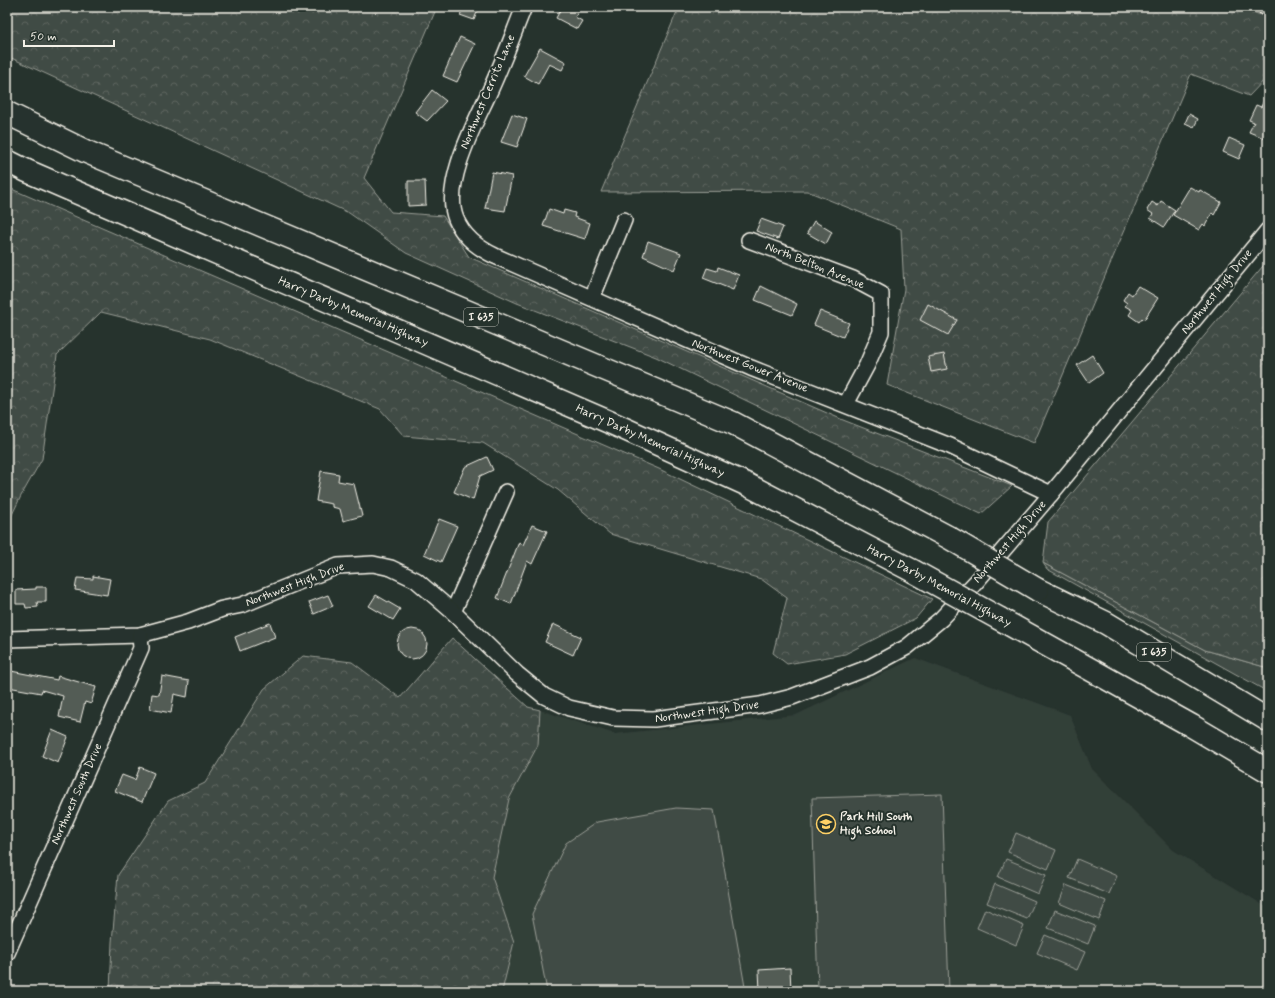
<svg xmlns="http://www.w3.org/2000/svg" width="1275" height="998" font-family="Mynerve,sans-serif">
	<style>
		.built { fill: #333f39 }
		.grass { fill: #414b45; stroke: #9a9e96 }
		.forest { fill: url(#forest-crowns); stroke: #9a9e96 }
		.building { fill: #525c55; stroke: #f4f1e8 }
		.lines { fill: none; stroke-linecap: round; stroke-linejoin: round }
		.minor-casing { stroke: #f4f1e8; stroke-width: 18 }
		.highway-casing { stroke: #f4f1e8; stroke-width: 25 }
		.minor { stroke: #26332d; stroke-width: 15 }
		.highway { stroke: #26332d; stroke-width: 22 }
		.highway-bridge-casing { stroke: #f4f1e8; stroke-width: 25; stroke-linecap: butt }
		.highway-bridge { stroke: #26332d; stroke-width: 22 }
		.labels { text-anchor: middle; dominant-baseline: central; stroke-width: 4; stroke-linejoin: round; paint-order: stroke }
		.shield { fill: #26332d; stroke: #b6b8b0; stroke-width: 1 }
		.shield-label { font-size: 11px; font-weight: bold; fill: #f4f1e8 }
		.street-label { font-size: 12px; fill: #f4f1e8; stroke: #26332d }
		.poi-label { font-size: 12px; font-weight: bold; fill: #f4f1e8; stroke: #26332d; text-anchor: start }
	</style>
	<defs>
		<pattern id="forest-crowns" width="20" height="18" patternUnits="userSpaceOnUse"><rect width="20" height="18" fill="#414b45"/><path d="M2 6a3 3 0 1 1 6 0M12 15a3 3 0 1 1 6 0" fill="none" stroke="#5d6560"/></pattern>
	</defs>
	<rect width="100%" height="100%" fill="#26332d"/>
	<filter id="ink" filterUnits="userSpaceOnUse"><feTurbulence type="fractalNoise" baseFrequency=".025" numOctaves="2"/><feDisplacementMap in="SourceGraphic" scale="8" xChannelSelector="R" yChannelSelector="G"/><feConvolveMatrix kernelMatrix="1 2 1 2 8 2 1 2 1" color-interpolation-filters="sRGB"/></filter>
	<g filter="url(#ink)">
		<path class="built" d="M 915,658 L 1070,715 L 1092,769 L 1173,850 L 1268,908 L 1268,991 L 502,991 L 514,942 L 492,877 L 509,799 L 538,745 L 540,710 L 615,734 L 796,715 Z"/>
		<g class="grass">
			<path d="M 1043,563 L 1205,650 L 1268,668 L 1268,692 L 1047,569 Z"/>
			<path d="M 942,794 L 949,991 L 818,991 L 812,798 Z"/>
			<path d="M 676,808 L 714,810 L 745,987 L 741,991 L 547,991 L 532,914 L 566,843 L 597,822 Z"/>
			<path d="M 1016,833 L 1056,850 L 1048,869 L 1008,852 Z"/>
			<path d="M 1006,859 L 1046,875 L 1038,894 L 998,877 Z"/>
			<path d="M 1077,859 L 1117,876 L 1109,894 L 1069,878 Z"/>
			<path d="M 995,884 L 1035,901 L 1027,919 L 987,903 Z"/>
			<path d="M 1066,885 L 1106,901 L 1099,920 L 1059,903 Z"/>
			<path d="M 985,909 L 1024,926 L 1016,945 L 977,928 Z"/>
			<path d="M 1055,910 L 1095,926 L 1088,944 L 1048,928 Z"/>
			<path d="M 1045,935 L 1085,952 L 1077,970 L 1037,953 Z"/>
		</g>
		<g class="forest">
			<path d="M 7,7 L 437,7 L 364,178 L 391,212 L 443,216 L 469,257 L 843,420 L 1012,486 L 981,514 L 656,357 L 517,303 L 406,253 L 349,213 L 7,56 Z"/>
			<path d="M 679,7 L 1241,7 L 1268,18 L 1268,76 L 1249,96 L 1191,74 L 1034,443 L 887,385 L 904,289 L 901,229 L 807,191 L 601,192 Z"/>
			<path d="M 7,187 L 659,469 L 932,599 L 916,618 L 845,654 L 787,664 L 773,653 L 787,598 L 761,579 L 610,534 L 558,490 L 483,443 L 404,436 L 380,409 L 210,339 L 101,312 L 57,355 L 42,459 L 21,496 L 7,525 Z"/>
			<path d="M 1268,260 L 1268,668 L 1205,650 L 1043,563 L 1048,522 Z"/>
			<path d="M 452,638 L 528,707 L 540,710 L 538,745 L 509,799 L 492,877 L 514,942 L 502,991 L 110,991 L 112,942 L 118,875 L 168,801 L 205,783 L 264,689 L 303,656 L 352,662 L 400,698 Z"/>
		</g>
		<g class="building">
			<path d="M 464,7 L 479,7 L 474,20 L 460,15 Z"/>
			<path d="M 562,7 L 581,7 L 575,17 L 582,21 L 577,29 L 556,18 Z"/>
			<path d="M 460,37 L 475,44 L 457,82 L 443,76 Z"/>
			<path d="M 540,48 L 566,62 L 562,70 L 549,64 L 538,84 L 524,76 Z"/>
			<path d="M 432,90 L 446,101 L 427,121 L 415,112 Z"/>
			<path d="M 1268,91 L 1268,129 L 1264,138 L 1249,132 L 1254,122 L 1249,120 L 1256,105 L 1261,107 Z"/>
			<path d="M 512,114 L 527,119 L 517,147 L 501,142 Z"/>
			<path d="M 1189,114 L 1198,119 L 1194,127 L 1185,123 Z"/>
			<path d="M 1229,138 L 1245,145 L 1239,159 L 1223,152 Z"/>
			<path d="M 492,172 L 512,176 L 505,211 L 485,208 Z"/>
			<path d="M 408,181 L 425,181 L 426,205 L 408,206 Z"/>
			<path d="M 1190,187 L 1199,192 L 1200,190 L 1221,202 L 1214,215 L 1212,213 L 1205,226 L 1203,224 L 1199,230 L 1173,215 Z"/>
			<path d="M 1161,201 L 1175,210 L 1164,227 L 1150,218 L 1153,214 L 1147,210 L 1152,202 L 1158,206 Z"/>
			<path d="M 549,209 L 563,214 L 564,210 L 575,213 L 574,217 L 590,223 L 585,239 L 543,226 Z"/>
			<path d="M 761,219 L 783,227 L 778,239 L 756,231 Z"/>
			<path d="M 814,221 L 832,232 L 826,244 L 807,233 Z"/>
			<path d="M 648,241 L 681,253 L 674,270 L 643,256 Z"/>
			<path d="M 718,267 L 739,275 L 733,290 L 703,278 L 707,268 L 717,271 Z"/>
			<path d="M 761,286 L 797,304 L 792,315 L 755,300 Z"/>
			<path d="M 1138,286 L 1158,298 L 1144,320 L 1142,318 L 1139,322 L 1129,315 L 1132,310 L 1125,306 L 1127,303 L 1123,300 L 1128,292 L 1132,295 Z"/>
			<path d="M 928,304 L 957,320 L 948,335 L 920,320 Z"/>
			<path d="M 820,311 L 849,323 L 843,337 L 814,325 Z"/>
			<path d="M 944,354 L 947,369 L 931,372 L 928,357 Z"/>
			<path d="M 1092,355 L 1103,373 L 1089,383 L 1077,365 Z"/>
			<path d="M 487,457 L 493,470 L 480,476 L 473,500 L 454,492 L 465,467 Z"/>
			<path d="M 321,471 L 339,474 L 338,481 L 354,484 L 362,516 L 343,521 L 340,509 L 332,507 L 332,504 L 316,501 Z"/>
			<path d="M 439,519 L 457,526 L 441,562 L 424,554 Z"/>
			<path d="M 532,525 L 547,531 L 532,564 L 527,561 L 511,604 L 497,598 L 519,542 L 523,545 Z"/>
			<path d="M 93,576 L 110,579 L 107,595 L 75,590 L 77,578 L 93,579 Z"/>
			<path d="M 36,587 L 46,587 L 46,602 L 37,602 L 38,607 L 26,608 L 25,604 L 16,604 L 16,590 L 36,589 Z"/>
			<path d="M 328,595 L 333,606 L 314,614 L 309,602 Z"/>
			<path d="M 376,595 L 400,609 L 393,620 L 369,606 Z"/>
			<path d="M 270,623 L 275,637 L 240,651 L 235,637 Z"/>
			<path d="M 553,624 L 581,637 L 573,655 L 545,642 Z"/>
			<circle cx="412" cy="644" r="15"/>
			<path d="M 11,671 L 57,680 L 58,676 L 96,687 L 91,704 L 85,702 L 80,722 L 59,717 L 63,696 L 42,690 L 41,693 L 8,687 Z"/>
			<path d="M 162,676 L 189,681 L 187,697 L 174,694 L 171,713 L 150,709 L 152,694 L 159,695 Z"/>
			<path d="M 52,730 L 68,737 L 58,763 L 42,756 Z"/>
			<path d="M 140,767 L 154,773 L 142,802 L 115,791 L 122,775 L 135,780 Z"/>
			<path d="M 790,968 L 791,991 L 760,991 L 759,970 Z"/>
		</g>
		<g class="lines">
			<g class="minor-casing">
				<g id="minor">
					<path d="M 524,7 C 512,37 501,68 487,97 C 473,127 442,186 456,219 C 463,236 478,248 495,256 L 751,368 L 950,446 L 1051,494"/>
					<path d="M 1265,7 L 1268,8"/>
					<path d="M 749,240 L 853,279 L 881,294 L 881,332 L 867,365 L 846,404"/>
					<path d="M 592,298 L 624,220"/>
					<path d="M 453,612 L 506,492"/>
					<path d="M 7,639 L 140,635 L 188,622 L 222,609 L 242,605 L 338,566 L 373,564 L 391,568 L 416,580 L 453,612 L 517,674 L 544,696 L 569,708 L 613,718 L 654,719 L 760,705 L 792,697 L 870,667 L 907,647 L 941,619 L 976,582 L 1051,494 L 1268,230"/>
					<path d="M 7,953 L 141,648 L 140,635"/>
				</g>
			</g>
			<g class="highway-casing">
				<g id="highway">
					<path d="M 7,113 L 87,152 L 733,423 L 948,537"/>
					<path d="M 7,161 L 27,171 L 616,425 L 748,485 L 913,571"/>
					<path d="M 1038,590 L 1106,623 L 1268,720"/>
					<path d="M 1000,619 L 1192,726 L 1268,771"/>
				</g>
			</g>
			<use href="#minor" class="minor"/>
			<use href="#highway" class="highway"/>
			<g class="highway-bridge-casing">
				<g id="highway-bridge">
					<path d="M 948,537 L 1038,590"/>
					<path d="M 913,571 L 1000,619"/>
				</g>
			</g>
			<use href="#highway-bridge" class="highway-bridge"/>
		</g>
	</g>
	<defs>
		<g id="school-ring" transform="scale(1)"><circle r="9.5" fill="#26332d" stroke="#ffd166" stroke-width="1.5"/><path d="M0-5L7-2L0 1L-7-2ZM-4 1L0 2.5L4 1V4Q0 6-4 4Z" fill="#ffd166"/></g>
	</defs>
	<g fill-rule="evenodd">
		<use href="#school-ring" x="826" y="824"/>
	</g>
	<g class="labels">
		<g class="shield">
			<rect x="464" y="308" width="34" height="18" rx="3"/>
			<rect x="1137" y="643" width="34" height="18" rx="3"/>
		</g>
		<g class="shield-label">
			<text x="481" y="317">I 635</text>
			<text x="1154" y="652">I 635</text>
		</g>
		<g class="street-label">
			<text transform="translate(488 92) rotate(-67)">Northwest Cerrito Lane</text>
			<text transform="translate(815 266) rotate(22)">North Belton Avenue</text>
			<text transform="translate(1217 292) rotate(-51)">Northwest High Drive</text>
			<text transform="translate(353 312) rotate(23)">Harry Darby Memorial Highway</text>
			<text transform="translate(750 366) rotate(22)">Northwest Gower Avenue</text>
			<text transform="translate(650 441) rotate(24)">Harry Darby Memorial Highway</text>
			<text transform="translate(1010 542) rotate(-49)">Northwest High Drive</text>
			<text transform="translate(295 585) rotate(-21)">Northwest High Drive</text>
			<text transform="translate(939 586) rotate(28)">Harry Darby Memorial Highway</text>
			<text transform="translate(707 712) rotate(-8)">Northwest High Drive</text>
			<text transform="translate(77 794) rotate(-66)">Northwest South Drive</text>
		</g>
		<g class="poi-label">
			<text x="840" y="817">Park Hill South<tspan x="840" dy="14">High School</tspan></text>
		</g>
	</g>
	<rect width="1275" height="998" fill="none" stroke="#26332d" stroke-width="24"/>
	<rect x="12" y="12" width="1251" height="974" fill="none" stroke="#f4f1e8" stroke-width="1.5" filter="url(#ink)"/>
	<path d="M24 40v6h90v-6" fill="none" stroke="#f4f1e8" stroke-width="2"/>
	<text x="30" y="40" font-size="12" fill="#f4f1e8" stroke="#26332d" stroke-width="3" paint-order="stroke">50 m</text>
</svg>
